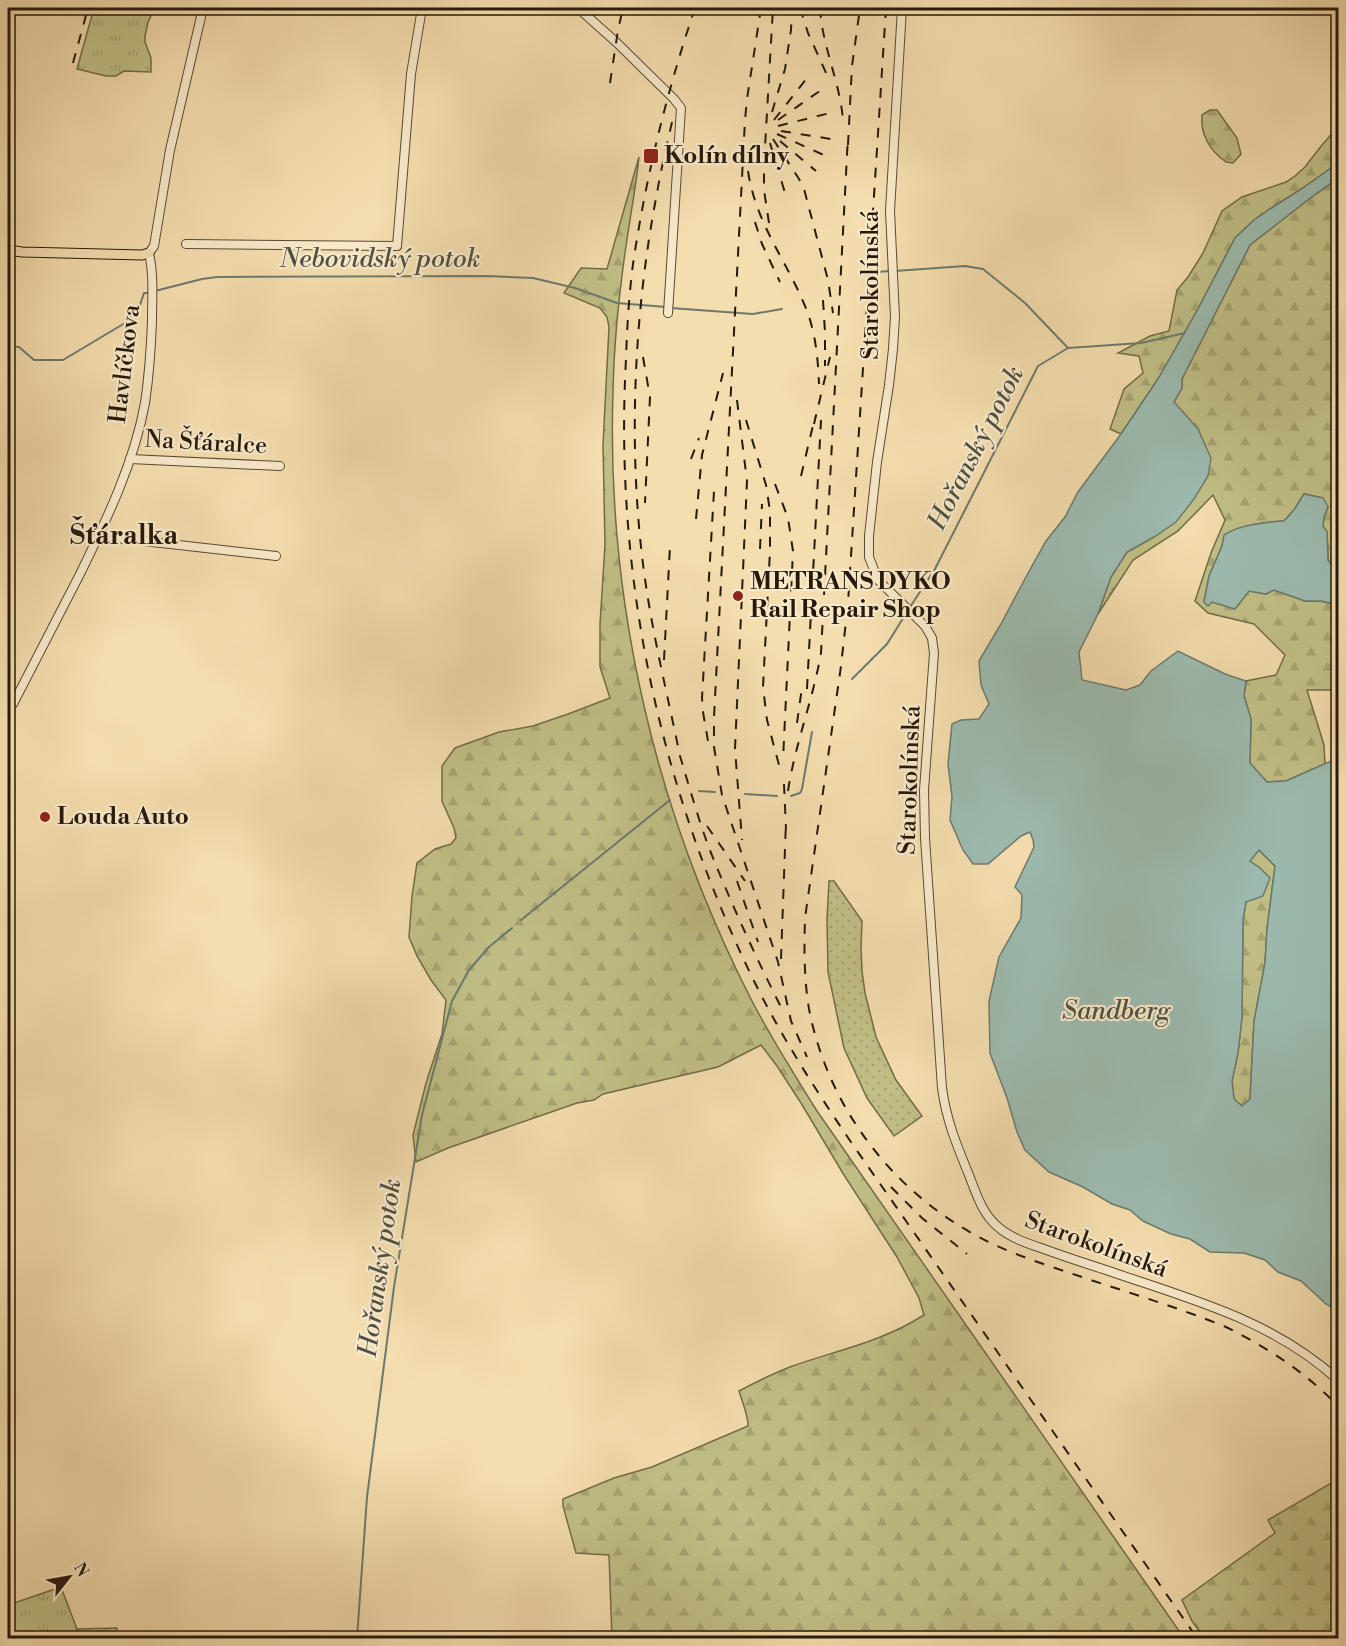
<svg xmlns="http://www.w3.org/2000/svg" width="1346" height="1646" font-family="'Libre Bodoni',serif">
	<style>
		.grass { fill: url(#grass-tufts); stroke: #736c48; stroke-width: 1.5 }
		.forest { fill: url(#forest-firs); stroke: #736c48; stroke-width: 1.5 }
		.garden { fill: url(#garden-dots); stroke: #736c48; stroke-width: 1.5 }
		.water { fill: #9cbbaf; stroke: #6d7a6d; stroke-width: 1.5; fill-rule: evenodd }
		.lines { fill: none; stroke-linecap: round; stroke-linejoin: round }
		.stream { stroke: #6d7a6d; stroke-width: 2 }
		.minor-casing { stroke: #5a4a34; stroke-width: 10 }
		.major-casing { stroke: #26190b; stroke-width: 11 }
		.minor { stroke: #f8e9ca; stroke-width: 8 }
		.major { stroke: #f4ddae; stroke-width: 9 }
		.rail { stroke: #26190b; stroke-width: 2; stroke-dasharray: 10 10; stroke-linecap: butt }
		.poi-dot { fill: #8f2418; stroke: #f8e9ca; stroke-width: 2 }
		.labels { text-anchor: middle; dominant-baseline: central; stroke-width: 4.5; stroke-linejoin: round; paint-order: stroke }
		.poi-label { font-size: 24px; font-weight: bold; fill: #26190b; stroke: #f8e9ca; text-anchor: start }
		.street-label { font-size: 24px; fill: #26190b; stroke: #f8e9ca }
		.water-label { font-size: 26px; font-style: italic; fill: #4f5244; stroke: #f8e9ca }
		.quarter-label { font-size: 27px; font-weight: bold; fill: #26190b; stroke: #f8e9ca }
	</style>
	<defs>
		<pattern id="grass-tufts" width="24" height="20" patternUnits="userSpaceOnUse" patternTransform="scale(1.5)"><rect width="24" height="20" fill="#c0bf86"/><path d="M3 7l-1-3M5 7V3M7 7l1-3M15 17l-1-3M17 17v-4M19 17l1-3" fill="none" stroke="#a5a472"/></pattern>
		<pattern id="forest-firs" width="22" height="20" patternUnits="userSpaceOnUse" patternTransform="scale(1.5)"><rect width="22" height="20" fill="#c0bf86"/><path d="M5 1l3.5 6h-7zM16 11l3.5 6h-7z" fill="#a5a472"/></pattern>
		<pattern id="garden-dots" width="8" height="8" patternUnits="userSpaceOnUse" patternTransform="scale(1.5)"><rect width="8" height="8" fill="#c0bf86"/><path d="M2 2h.1M6 6h.1" fill="none" stroke="#a5a472" stroke-width="1.8" stroke-linecap="round"/></pattern>
	</defs>
	<rect width="100%" height="100%" fill="#f4ddae"/>
	<filter id="stains"><feTurbulence type="fractalNoise" baseFrequency=".00333" numOctaves="4"/><feColorMatrix values="0 0 0 0 .2 0 0 0 0 .09 0 0 0 0 .02 0 0 0 .5 -.17"/></filter>
	<radialGradient id="worn" r=".72"><stop offset=".6" stop-color="#630" stop-opacity="0"/><stop offset="1" stop-color="#630" stop-opacity=".3"/></radialGradient>
	<g class="grass">
		<path d="M 94,8 L 155,8 L 148,22 L 145,36 L 145,42 L 151,58 L 151,72 L 124,71 L 116,76 L 106,76 L 77,69 Z"/>
		<path d="M 61,1587 L 77,1629 L 75,1638 L 8,1638 L 8,1605 Z"/>
	</g>
	<g class="forest">
		<path d="M 1210,110 L 1217,110 L 1237,138 L 1241,154 L 1233,163 L 1226,162 C 1210,151 1200,134 1202,115 Z"/>
		<path d="M 1338,127 L 1338,163 L 1303,188 L 1270,209 L 1254,220 L 1235,238 L 1198,309 L 1158,379 L 1121,434 L 1110,429 L 1124,389 L 1143,373 L 1139,356 L 1118,353 L 1150,336 L 1169,331 L 1177,290 L 1188,277 L 1203,253 L 1222,211 L 1242,197 L 1286,182 L 1295,176 L 1305,167 L 1322,145 Z"/>
		<path d="M 639,157 C 636,187 630,217 626,246 C 619,294 614,342 613,391 C 606,603 656,815 753,1003 C 773,1041 795,1076 817,1111 L 1184,1638 L 612,1638 L 609,1555 L 576,1553 L 563,1506 L 563,1499 L 614,1478 L 652,1467 L 748,1426 C 749,1418 742,1401 739,1391 C 756,1382 772,1374 790,1367 C 837,1350 880,1343 924,1315 L 919,1298 L 897,1257 L 844,1175 L 801,1103 L 777,1066 L 761,1045 L 718,1067 L 603,1094 L 594,1100 L 577,1103 L 448,1148 L 416,1162 L 413,1135 L 426,1083 L 442,1034 L 446,1000 L 431,980 L 417,956 L 409,937 L 412,896 L 417,863 L 435,849 L 451,844 L 456,838 L 454,828 L 442,801 L 442,766 L 455,748 L 499,732 L 533,726 L 568,714 L 610,698 L 600,667 L 600,624 L 605,545 L 603,445 L 609,327 L 607,317 L 600,308 L 564,293 L 581,268 L 607,269 Z"/>
		<path d="M 1338,178 L 1338,574 L 1328,560 L 1327,532 L 1323,526 L 1324,517 L 1328,507 L 1322,498 L 1304,494 L 1294,510 L 1284,521 C 1267,522 1238,525 1225,535 L 1222,546 L 1209,576 L 1204,601 L 1212,602 L 1235,609 L 1249,591 L 1266,594 L 1274,590 L 1305,601 L 1321,601 L 1338,605 L 1338,690 L 1307,690 L 1324,745 L 1325,764 L 1286,781 L 1267,782 L 1250,764 L 1251,719 L 1244,696 L 1246,681 L 1276,675 L 1285,655 L 1254,624 L 1208,613 L 1195,601 L 1211,553 L 1225,520 L 1213,495 L 1178,531 L 1133,560 L 1098,614 L 1111,577 L 1127,552 L 1154,537 L 1174,402 L 1182,388 L 1182,379 L 1250,245 L 1309,199 Z"/>
		<path d="M 1259,850 L 1275,866 L 1267,929 L 1265,963 L 1254,1021 L 1250,1099 L 1242,1107 L 1234,1099 L 1232,1081 L 1238,1053 L 1242,1017 L 1243,920 L 1246,902 L 1260,868 L 1249,861 Z"/>
		<path d="M 1338,1479 L 1338,1638 L 1204,1638 L 1192,1621 L 1182,1600 L 1275,1533 L 1268,1520 Z"/>
		<path d="M 117,1628 L 117,1638 L 75,1638 L 77,1629 Z"/>
	</g>
	<path class="garden" d="M 829,881 L 834,881 L 862,921 L 861,948 L 862,971 L 865,993 L 876,1037 L 896,1080 L 922,1116 L 894,1136 L 867,1098 L 844,1048 L 828,972 L 827,920 Z"/>
	<g class="water">
		<path d="M 1338,163 L 1338,178 L 1309,199 L 1250,245 L 1182,379 L 1182,388 L 1174,402 L 1198,429 L 1211,458 L 1208,476 L 1194,499 L 1176,522 L 1154,537 L 1127,552 L 1111,577 L 1098,614 L 1079,652 L 1082,680 L 1126,690 L 1140,685 L 1151,671 L 1178,651 L 1225,674 L 1246,681 L 1244,696 L 1251,719 L 1250,763 L 1267,782 L 1286,781 L 1338,758 L 1338,1311 L 1326,1304 L 1301,1281 L 1278,1272 L 1265,1260 L 1244,1253 L 1210,1252 L 1190,1239 L 1171,1234 L 1143,1221 L 1130,1210 L 1112,1204 L 1083,1187 L 1049,1172 L 1025,1150 L 1017,1132 L 1007,1098 L 990,1053 L 989,1001 L 999,957 L 1021,918 L 1022,895 L 1015,887 L 1034,847 L 1033,840 L 1030,832 L 1021,836 L 988,864 L 973,864 L 963,850 L 950,820 L 952,796 L 948,764 L 952,724 L 961,720 L 979,719 L 989,704 L 981,685 L 979,661 L 1001,624 L 1027,575 L 1046,541 L 1065,517 L 1078,492 L 1121,434 L 1158,379 L 1198,309 L 1235,238 L 1254,220 L 1270,209 L 1303,188 ZM 1259,850 L 1275,866 L 1267,929 L 1265,963 L 1254,1021 L 1250,1099 L 1242,1106 L 1234,1099 L 1232,1081 L 1238,1053 L 1242,1017 L 1243,920 L 1246,902 L 1263,896 L 1270,878 L 1260,868 L 1250,861 Z"/>
		<path d="M 1304,494 L 1323,498 L 1328,507 L 1324,517 L 1323,526 L 1327,532 L 1328,560 L 1338,574 L 1338,605 L 1321,601 L 1305,601 L 1274,590 L 1266,594 L 1249,591 L 1235,609 L 1212,602 L 1208,606 L 1204,602 L 1209,576 L 1222,546 L 1224,535 C 1238,525 1267,522 1284,521 L 1294,510 Z"/>
	</g>
	<g class="lines">
		<g class="stream">
			<path d="M 895,271 L 965,266 L 983,269 L 1025,303 L 1068,348"/>
			<path d="M 878,272 L 890,271"/>
			<path d="M 155,291 L 202,279 L 217,277 L 487,276 L 533,278 L 575,288 L 617,303 L 666,307"/>
			<path d="M 671,308 L 753,314 L 782,309"/>
			<path d="M 8,346 L 19,347 L 34,360 L 63,360 L 125,323 L 139,308 L 144,293 L 150,293"/>
			<path d="M 910,607 L 935,569 L 1038,366 L 1068,348 L 1141,343 L 1185,333"/>
			<path d="M 852,679 L 887,644 L 907,612"/>
			<path d="M 699,791 L 715,792"/>
			<path d="M 745,794 L 777,796"/>
			<path d="M 791,796 L 800,793 L 802,789 L 812,732"/>
			<path d="M 521,920 L 670,800"/>
			<path d="M 357,1638 L 367,1497 L 394,1287 L 422,1115 L 452,1001 L 469,970 L 489,947 L 512,928"/>
		</g>
		<g class="minor-casing">
			<g id="minor">
				<path d="M 578,8 L 616,42 L 674,99 L 681,108 L 668,313"/>
				<path d="M 902,8 L 890,211 L 895,317 L 893,349 L 889,385 L 877,462 L 869,536 L 869,557 L 878,580 L 925,626 L 932,638 L 934,653 L 924,790 L 925,838 L 942,1088 C 946,1119 957,1146 969,1175 C 976,1193 982,1213 997,1226 C 1009,1237 1026,1243 1041,1248 C 1063,1256 1084,1263 1106,1270 C 1189,1299 1271,1319 1338,1380"/>
				<path d="M 186,244 L 397,246 L 411,74 L 422,8"/>
				<path d="M 130,459 L 280,466"/>
				<path d="M 99,536 L 276,556"/>
				<path d="M 13,704 C 35,661 58,617 80,574 C 107,519 134,463 145,403 C 149,376 151,348 152,321 C 152,298 154,275 149,253 L 154,246 L 170,150 L 203,8"/>
			</g>
		</g>
		<g class="major-casing">
			<path id="major" d="M 8,250 L 22,252 L 142,255 L 149,253"/>
		</g>
		<use href="#minor" class="minor"/>
		<use href="#major" class="major"/>
		<g class="rail">
			<path d="M 695,8 C 667,91 646,176 633,264 C 629,295 627,327 626,359 C 614,574 659,787 754,981 C 782,1038 817,1092 853,1145 L 1197,1638"/>
			<path d="M 761,8 L 747,99 L 745,120 L 714,717 L 714,747 L 722,795 L 778,962 L 791,1021 L 807,1057"/>
			<path d="M 800,8 L 808,33 L 827,75"/>
			<path d="M 820,8 C 822,46 840,82 843,120"/>
			<path d="M 886,8 L 848,603 L 841,666 L 805,918 C 804,949 804,979 809,1009 C 829,1113 900,1201 995,1245 C 1021,1257 1049,1266 1076,1275 C 1126,1292 1177,1307 1226,1327 C 1268,1348 1305,1372 1338,1406"/>
			<path d="M 607,14 L 609,8"/>
			<path d="M 73,63 L 88,8"/>
			<path d="M 610,83 L 618,30 L 623,8"/>
			<path d="M 772,112 L 785,69 L 791,30 L 792,8"/>
			<path d="M 774,120 L 811,73"/>
			<path d="M 778,120 L 824,88"/>
			<path d="M 672,122 C 667,145 661,169 657,193 C 634,311 628,445 643,564 C 651,629 667,692 680,756 C 689,786 698,818 709,848 C 731,903 756,958 783,1011"/>
			<path d="M 778,126 L 830,113"/>
			<path d="M 781,131 L 831,139"/>
			<path d="M 777,134 L 826,156"/>
			<path d="M 773,139 L 799,179 L 804,189 L 828,280 L 833,313"/>
			<path d="M 780,141 L 816,171"/>
			<path d="M 770,143 L 785,193"/>
			<path d="M 848,145 L 852,66 L 860,8"/>
			<path d="M 748,171 C 756,225 788,262 807,311 C 816,335 818,360 819,384"/>
			<path d="M 755,222 L 762,244 L 780,282"/>
			<path d="M 769,223 L 764,190 L 764,165 L 773,8"/>
			<path d="M 823,300 L 825,332 L 825,366"/>
			<path d="M 643,357 L 650,397 L 645,503"/>
			<path d="M 737,400 L 747,481 L 735,749 L 742,840"/>
			<path d="M 746,420 L 766,485 L 770,511 L 770,551 L 763,687 L 767,720 L 779,765"/>
			<path d="M 814,424 L 830,357"/>
			<path d="M 691,459 L 699,438"/>
			<path d="M 801,476 L 815,417"/>
			<path d="M 775,484 L 788,518 L 793,551 L 783,760"/>
			<path d="M 696,519 L 702,455 L 723,373"/>
			<path d="M 760,549 L 762,504"/>
			<path d="M 664,660 L 670,546"/>
			<path d="M 807,689 L 821,420"/>
			<path d="M 797,723 L 802,687"/>
			<path d="M 708,741 L 703,712 L 702,698 L 714,491"/>
			<path d="M 784,784 L 786,829"/>
			<path d="M 788,791 C 795,744 813,700 821,653 L 848,136"/>
			<path d="M 707,826 L 745,881"/>
			<path d="M 737,881 L 758,942"/>
			<path d="M 781,959 L 786,821"/>
			<path d="M 891,1187 L 922,1218 L 967,1254"/>
		</g>
	</g>
	<g class="poi-dot">
		<rect x="643" y="148" width="16" height="16" rx="3"/>
		<circle cx="738" cy="596" r="6"/>
		<circle cx="45" cy="817" r="6"/>
	</g>
	<g class="labels">
		<g class="poi-label">
			<text x="664" y="156">Kolín dílny</text>
			<text x="750" y="582">METRANS DYKO<tspan x="750" dy="28">Rail Repair Shop</tspan></text>
			<text x="57" y="817">Louda Auto</text>
		</g>
		<g class="street-label">
			<text transform="translate(871 285) rotate(-90)">Starokolínská</text>
			<text transform="translate(125 364) rotate(-83)">Havlíčkova</text>
			<text transform="translate(206 443) rotate(3)">Na Šťáralce</text>
			<text transform="translate(910 780) rotate(-88)">Starokolínská</text>
			<text transform="translate(1096 1245) rotate(20)">Starokolínská</text>
		</g>
		<g class="water-label">
			<text x="380" y="259">Nebovidský potok</text>
			<text transform="translate(976 448) rotate(-63)">Hořanský potok</text>
			<text x="1116" y="1011">Sandberg</text>
			<text transform="translate(380 1268) rotate(-82)">Hořanský potok</text>
		</g>
		<g class="quarter-label">
			<text x="124" y="536">Šťáralka</text>
		</g>
	</g>
	<rect width="1346" height="1646" fill="none" stroke="#f4ddae" stroke-width="30"/>
	<rect x="9" y="9" width="1328" height="1628" fill="none" stroke="#26190b" stroke-width="3"/>
	<rect x="15" y="15" width="1316" height="1616" fill="none" stroke="#26190b" stroke-width="1.5"/>
	<g transform="translate(69 1577) rotate(59)" stroke="#f8e9ca" stroke-width="4.5" paint-order="stroke">
	<path d="M0-4.5L10 22L0 15L-10 22Z" fill="#26190b"/>
	<text y="-9" font-size="16" font-weight="bold" text-anchor="middle" fill="#26190b">N</text>
	</g>
	<rect width="100%" height="100%" filter="url(#stains)"/>
	<rect width="100%" height="100%" fill="url(#worn)"/>
</svg>
